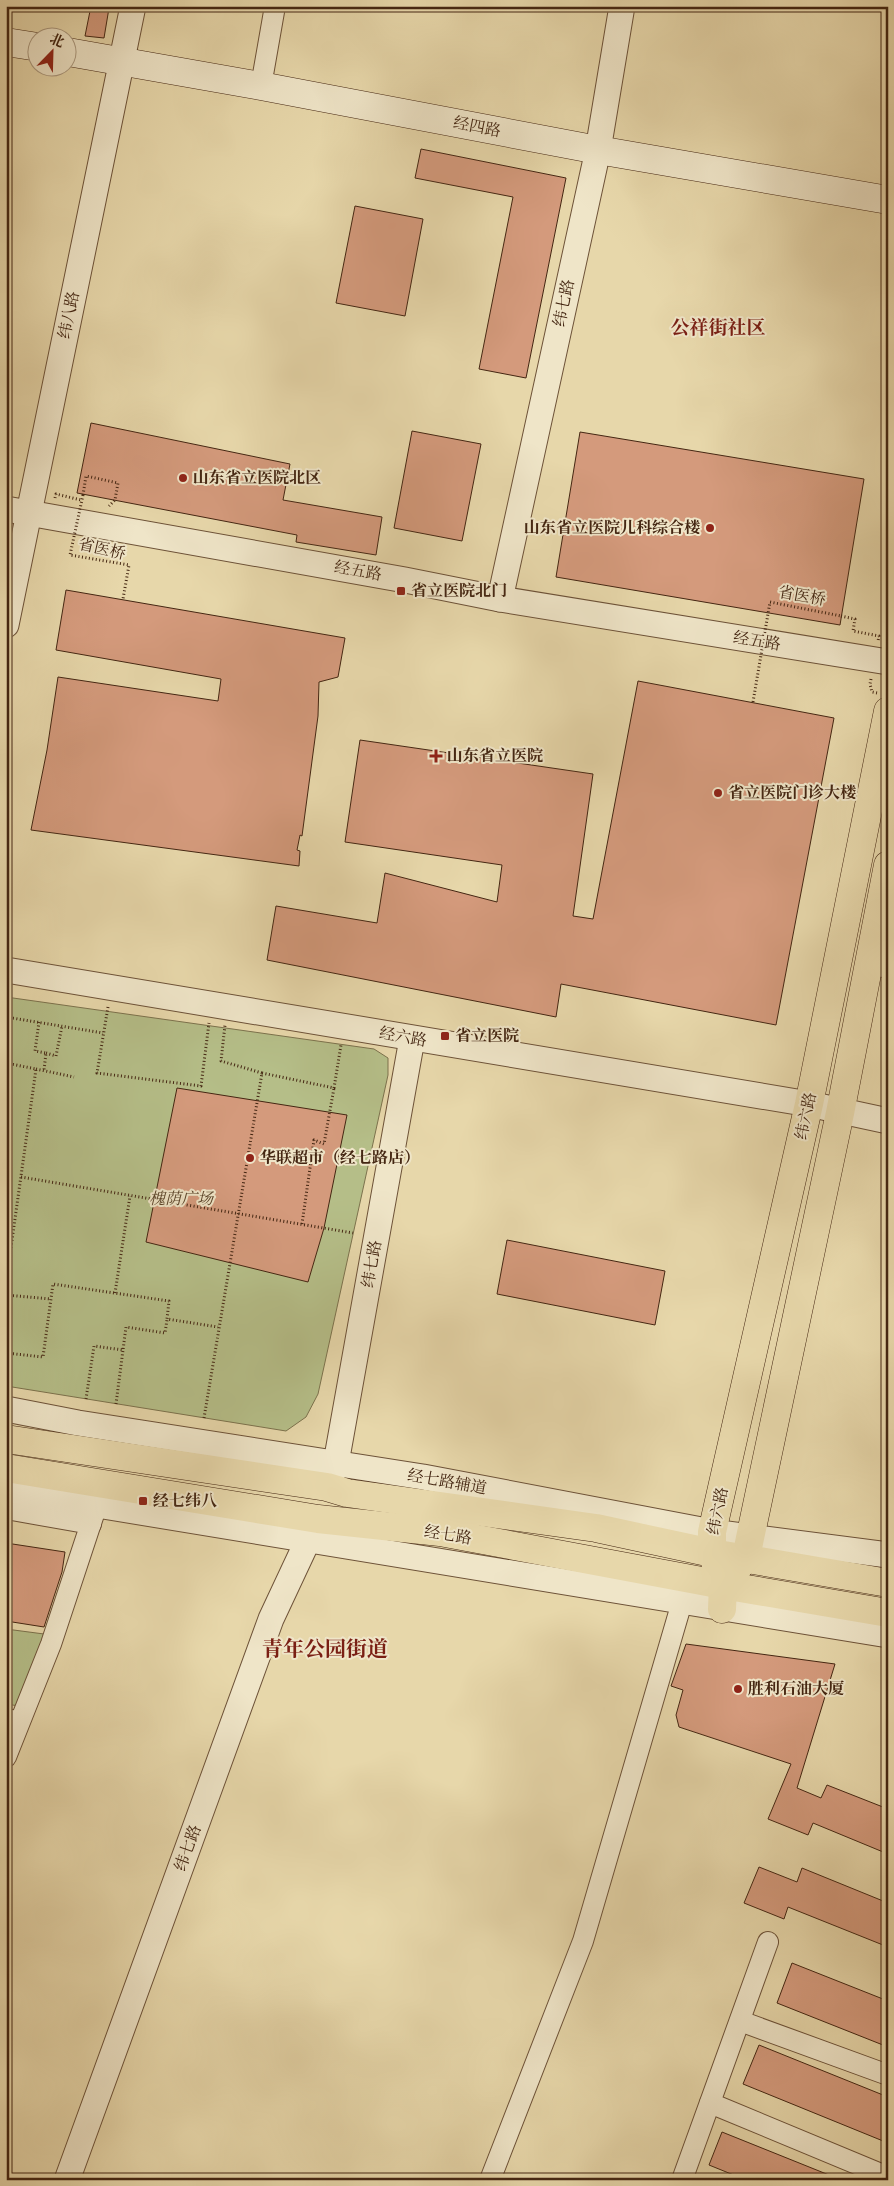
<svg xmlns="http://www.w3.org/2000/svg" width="894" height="2186" font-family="'Libre Bodoni','Noto Serif SC',serif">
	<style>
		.green { fill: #b5be88; stroke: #7c724d }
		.building { fill: #d49a7c; stroke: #442612 }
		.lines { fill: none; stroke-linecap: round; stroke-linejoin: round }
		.service-casing { stroke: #6d5238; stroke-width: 12 }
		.minor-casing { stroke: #6d5238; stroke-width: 22 }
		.tertiary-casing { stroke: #6d5238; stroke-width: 27 }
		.secondary-casing { stroke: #442612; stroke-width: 29 }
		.primary-casing { stroke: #442612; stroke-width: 29 }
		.path { stroke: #442612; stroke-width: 3; stroke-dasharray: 1 2.5; stroke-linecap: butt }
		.service { stroke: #efe5c8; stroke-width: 10 }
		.minor { stroke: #efe5c8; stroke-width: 20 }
		.tertiary { stroke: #efe5c8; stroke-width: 25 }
		.secondary { stroke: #efe5c8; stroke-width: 28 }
		.primary { stroke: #e7d7aa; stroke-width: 28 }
		.path-bridge { stroke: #442612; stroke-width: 3; stroke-dasharray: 1 2.5; stroke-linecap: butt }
		.poi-dot { fill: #8f2418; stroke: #efe5c8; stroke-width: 2 }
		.labels { text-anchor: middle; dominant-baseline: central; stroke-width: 4; stroke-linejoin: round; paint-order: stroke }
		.street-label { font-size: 16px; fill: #442612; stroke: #efe5c8 }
		.poi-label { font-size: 16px; font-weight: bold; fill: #442612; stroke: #efe5c8; text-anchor: start }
		.park-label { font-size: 16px; font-style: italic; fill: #5b442a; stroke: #efe5c8 }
		.quarter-label { font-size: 19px; font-weight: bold; fill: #7a1f14; stroke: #efe5c8 }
		.district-label { font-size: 21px; font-weight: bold; fill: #7a1f14; stroke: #efe5c8 }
	</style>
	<rect width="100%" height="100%" fill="#e7d7aa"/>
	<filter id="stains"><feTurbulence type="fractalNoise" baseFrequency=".004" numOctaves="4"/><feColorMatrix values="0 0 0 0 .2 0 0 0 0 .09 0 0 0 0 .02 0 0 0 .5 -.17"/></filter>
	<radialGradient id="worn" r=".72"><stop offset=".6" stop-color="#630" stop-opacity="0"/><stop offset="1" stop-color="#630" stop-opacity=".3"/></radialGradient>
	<g class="green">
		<path d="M 6,997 L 374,1049 L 388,1058 L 388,1075 L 318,1394 L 306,1417 L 286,1431 L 6,1386 Z"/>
		<path d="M 6,1629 L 44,1634 L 19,1706 L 6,1704 Z"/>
	</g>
	<g class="building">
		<path d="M 91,6 L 109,8 L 104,38 L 85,36 Z"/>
		<path d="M 421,149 L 566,178 L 526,378 L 479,369 L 513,197 L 415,178 Z"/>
		<path d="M 355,206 L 423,219 L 405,316 L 336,303 Z"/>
		<path d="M 91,423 L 290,464 L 283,500 L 382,517 L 376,555 L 296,542 L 297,535 L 77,493 Z"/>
		<path d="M 412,431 L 481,444 L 462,541 L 394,528 Z"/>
		<path d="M 580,432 L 864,479 L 840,625 L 556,577 Z"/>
		<path d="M 66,590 L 345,638 L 338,677 L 319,682 L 318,716 L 302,836 L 300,835 L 297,850 L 300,851 L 299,866 L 31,830 L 47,750 L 58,677 L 218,701 L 221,679 L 56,650 Z"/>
		<path d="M 638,681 L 834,718 L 776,1025 L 561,984 L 556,1017 L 267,960 L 276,906 L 377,923 L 385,873 L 497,902 L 502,865 L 345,842 L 360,740 L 593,774 L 573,916 L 593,919 Z"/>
		<path d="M 177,1088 L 347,1115 L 324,1228 L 308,1282 L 146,1242 Z"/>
		<path d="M 507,1240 L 665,1271 L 655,1325 L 497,1294 Z"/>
		<path d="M 6,1543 L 65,1552 L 62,1572 L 44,1627 L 6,1621 Z"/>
		<path d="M 686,1644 L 835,1664 L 797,1788 L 821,1798 L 827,1785 L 888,1809 L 888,1854 L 813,1823 L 808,1835 L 768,1819 L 791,1764 L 679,1727 L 676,1715 L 683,1690 L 671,1686 Z"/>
		<path d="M 759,1867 L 797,1882 L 802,1868 L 888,1903 L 888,1947 L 788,1907 L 784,1919 L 744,1903 Z"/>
		<path d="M 792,1963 L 888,2001 L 888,2047 L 777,2003 Z"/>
		<path d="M 759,2045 L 888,2097 L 888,2143 L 743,2084 Z"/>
		<path d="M 722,2132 L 839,2179 L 839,2180 L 746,2180 L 709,2165 Z"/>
	</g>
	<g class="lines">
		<g class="service-casing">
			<path id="service" d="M 6,1714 L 22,1717"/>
		</g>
		<g class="minor-casing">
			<g id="minor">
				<path d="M 261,86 L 275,6"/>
				<path d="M 868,964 L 888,968"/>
				<path d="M 6,1509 L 91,1524"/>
				<path d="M 6,1757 L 51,1644 L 97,1505"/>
				<path d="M 740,2021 L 888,2075"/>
				<path d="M 710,2103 L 888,2177"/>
				<path d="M 490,2180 L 583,1941 L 682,1602"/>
				<path d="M 682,2180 L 768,1942"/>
			</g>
		</g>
		<g class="tertiary-casing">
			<g id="tertiary">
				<path d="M 6,509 L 405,580 L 500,599 L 888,662"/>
				<path d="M 500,599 L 598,150 L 622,6"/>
				<path d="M 6,625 L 133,6"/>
				<path d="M 6,970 L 809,1104 L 888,1121"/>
				<path d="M 6,1409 L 78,1423 L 423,1477 L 712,1532 L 888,1555"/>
				<path d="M 331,1478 L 336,1463 L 412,1039"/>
				<path d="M 6,1490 L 888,1635"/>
				<path d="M 67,2180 L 271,1619 L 315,1525"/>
			</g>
		</g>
		<g class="secondary-casing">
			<g id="secondary">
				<path d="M 6,42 L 38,47"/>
				<path d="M 68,52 L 261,86 L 598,150 L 888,200"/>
			</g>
		</g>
		<g class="primary-casing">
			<g id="primary">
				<path d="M 6,1439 L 327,1487 L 347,1493 L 596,1528 L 712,1553 L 888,1583"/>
				<path d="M 6,1468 L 318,1519 L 440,1532 L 723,1585 L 888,1613"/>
				<path d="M 734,1572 L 746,1558 L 750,1538 L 840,1113 L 888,865"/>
				<path d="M 722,1609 L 723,1585 L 712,1553 L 712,1532 L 809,1104 L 888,711"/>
			</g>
		</g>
		<g class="path">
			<path d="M 83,495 L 86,476 L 118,483 L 115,500 L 109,506"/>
			<path d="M 55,498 L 56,494 L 81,500"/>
			<path d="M 841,616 L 855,619 L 853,631 L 879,636 L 878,641"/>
			<path d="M 871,679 L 870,684 L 872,692 L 877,693"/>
			<path d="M 108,1007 L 97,1073 L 201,1086 L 209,1023"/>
			<path d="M 6,1017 L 103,1033"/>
			<path d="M 39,1022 L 35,1051 L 46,1053 L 44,1070"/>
			<path d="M 46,1053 L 56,1056 L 62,1026"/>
			<path d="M 6,1063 L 36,1069 L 6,1283"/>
			<path d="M 36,1069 L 74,1077"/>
			<path d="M 262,1073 L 334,1088 L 341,1045"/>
			<path d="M 21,1177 L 353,1233"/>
			<path d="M 302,1224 L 314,1140 L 324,1144 L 334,1088"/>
			<path d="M 115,1293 L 130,1196"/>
			<path d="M 6,1295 L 51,1299"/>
			<path d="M 6,1353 L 43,1357 L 53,1284 L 169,1301 L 167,1319 L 218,1327"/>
			<path d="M 86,1399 L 94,1346 L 123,1350 L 126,1327 L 165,1333 L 167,1320"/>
			<path d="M 116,1404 L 123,1350"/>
			<path d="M 204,1418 L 262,1073 L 221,1061 L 225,1025"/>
		</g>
		<use href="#service" class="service"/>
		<use href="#minor" class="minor"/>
		<use href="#tertiary" class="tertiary"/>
		<use href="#secondary" class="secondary"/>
		<use href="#primary" class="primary"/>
		<g class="path-bridge">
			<path d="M 83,495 L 70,555 L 129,565 L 123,599"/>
			<path d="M 753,702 L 770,602 L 841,616"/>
		</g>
	</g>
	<g class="poi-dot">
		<circle cx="183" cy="478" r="5"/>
		<circle cx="710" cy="528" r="5"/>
		<rect x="396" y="586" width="10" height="10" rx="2.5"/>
		<path d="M433.5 748.5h5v5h5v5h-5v5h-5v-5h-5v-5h5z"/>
		<circle cx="718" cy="793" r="5"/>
		<rect x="440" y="1031" width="10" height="10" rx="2.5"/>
		<circle cx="250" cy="1158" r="5"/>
		<rect x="138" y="1496" width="10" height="10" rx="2.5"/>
		<circle cx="738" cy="1689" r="5"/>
	</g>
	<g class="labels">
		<g class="street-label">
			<text transform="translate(477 127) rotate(11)">经四路</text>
			<text transform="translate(564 303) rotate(-78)">纬七路</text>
			<text transform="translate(69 315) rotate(-78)">纬八路</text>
			<text transform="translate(102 549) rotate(13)">省医桥</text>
			<text transform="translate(358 571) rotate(10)">经五路</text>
			<text transform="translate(802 596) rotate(10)">省医桥</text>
			<text transform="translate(757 641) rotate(9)">经五路</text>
			<text transform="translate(403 1037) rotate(10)">经六路</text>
			<text transform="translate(806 1116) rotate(-78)">纬六路</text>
			<text transform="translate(372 1264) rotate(-80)">纬七路</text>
			<text transform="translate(447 1482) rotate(10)">经七路辅道</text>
			<text transform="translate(718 1511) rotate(-79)">纬六路</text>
			<text transform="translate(448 1535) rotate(9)">经七路</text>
			<text transform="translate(188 1848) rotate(-70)">纬七路</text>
		</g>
		<g class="poi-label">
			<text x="193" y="478">山东省立医院北区</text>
			<text x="700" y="528" text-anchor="end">山东省立医院儿科综合楼</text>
			<text x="411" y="591">省立医院北门</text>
			<text x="447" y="756">山东省立医院</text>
			<text x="728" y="793">省立医院门诊大楼</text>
			<text x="455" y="1036">省立医院</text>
			<text x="260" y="1158">华联超市（经七路店）</text>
			<text x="153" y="1501">经七纬八</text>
			<text x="748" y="1689">胜利石油大厦</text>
		</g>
		<g class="park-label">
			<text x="181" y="1199">槐荫广场</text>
		</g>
		<g class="quarter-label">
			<text x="718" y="328">公祥街社区</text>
		</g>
		<g class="district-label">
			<text x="325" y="1650">青年公园街道</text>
		</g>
	</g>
	<rect width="894" height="2186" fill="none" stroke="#e7d7aa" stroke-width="25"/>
	<rect x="8" y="8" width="879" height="2171" fill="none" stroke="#442612" stroke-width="2.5"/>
	<rect x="12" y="12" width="869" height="2161" fill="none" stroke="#442612"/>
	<g transform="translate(52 52) rotate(23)"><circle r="24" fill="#efe5c8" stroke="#ab997f"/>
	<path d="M0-4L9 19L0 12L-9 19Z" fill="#8f2418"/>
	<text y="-8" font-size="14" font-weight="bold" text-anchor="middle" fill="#442612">北</text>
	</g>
	<rect width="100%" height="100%" filter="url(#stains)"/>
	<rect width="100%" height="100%" fill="url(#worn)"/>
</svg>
